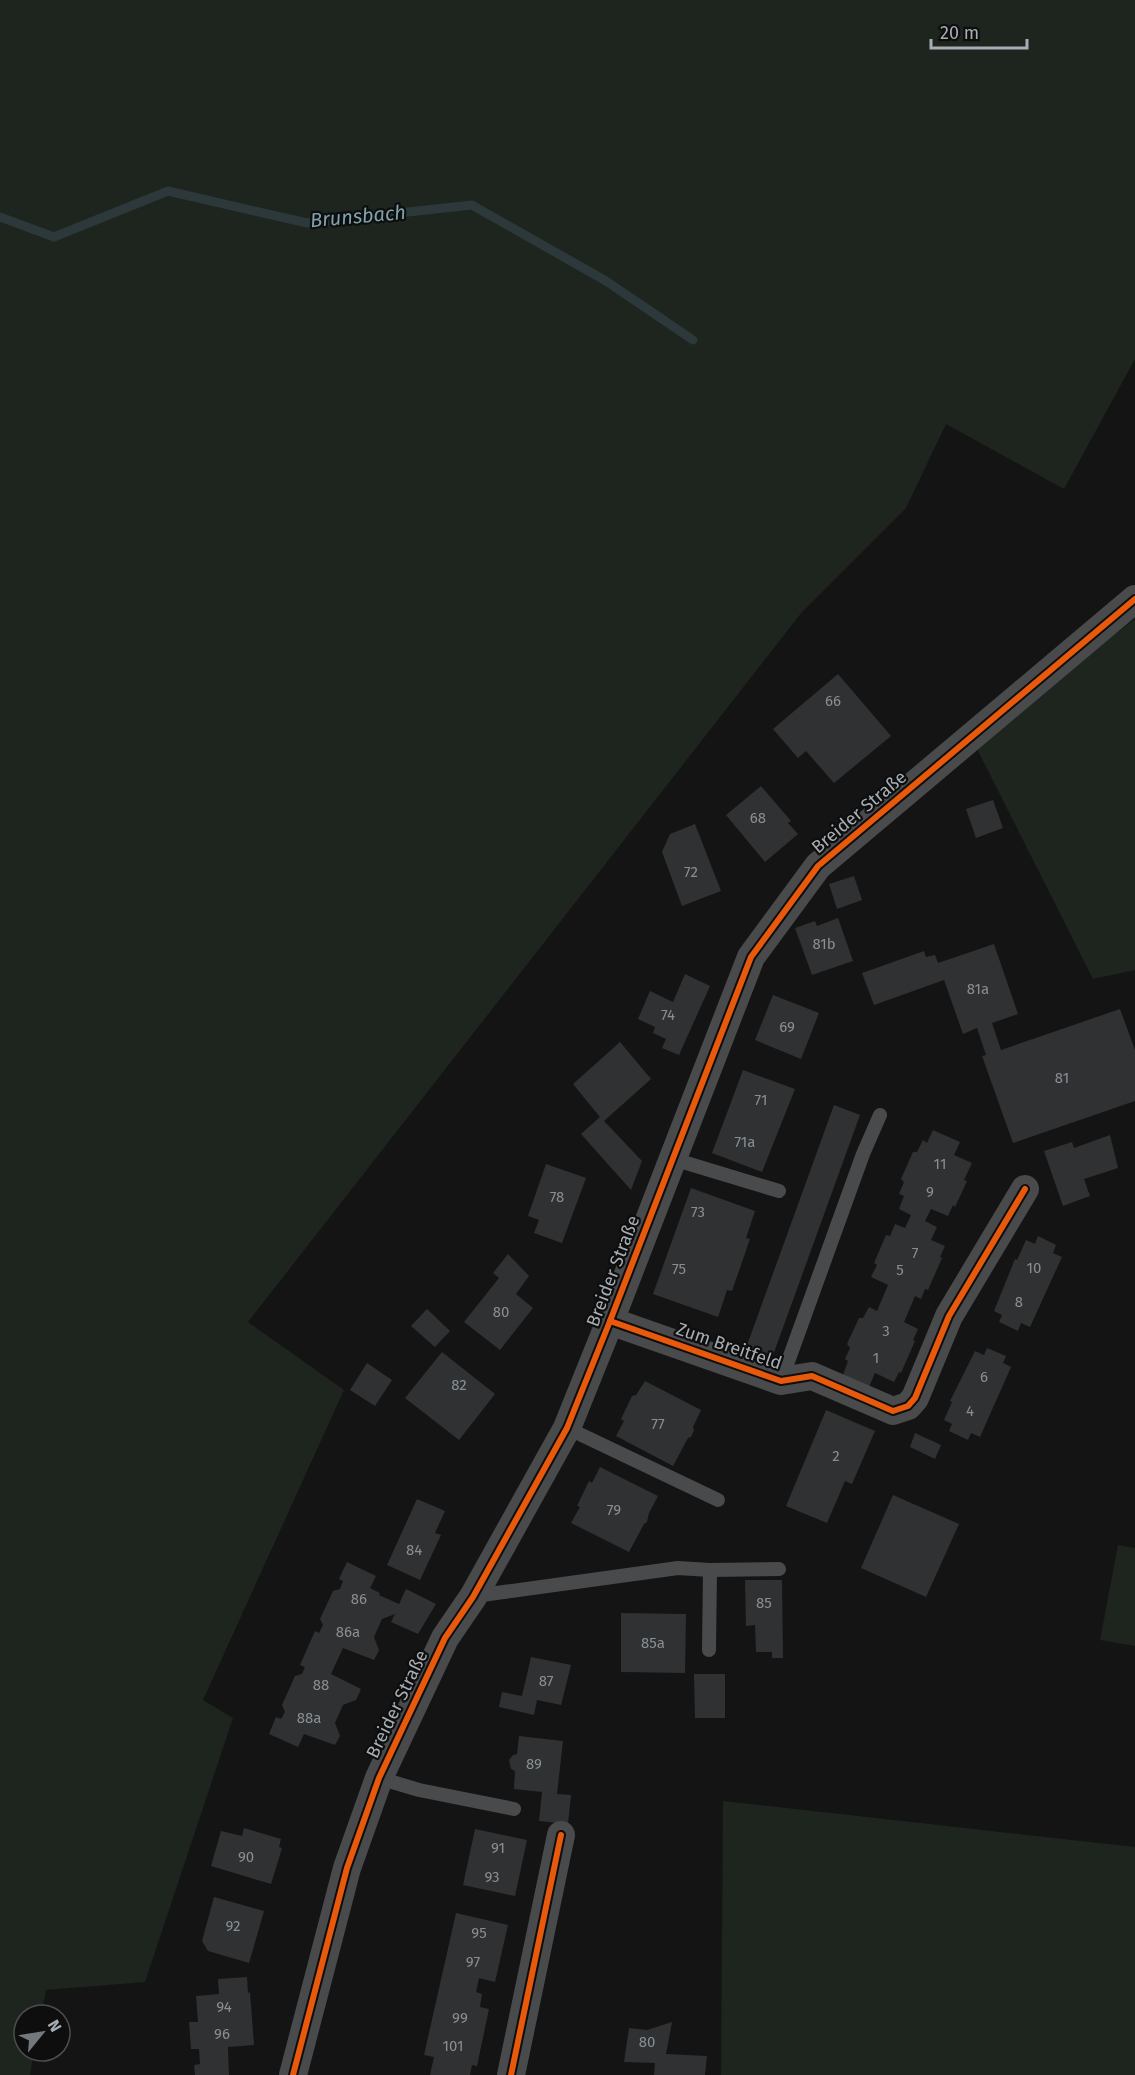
<svg xmlns="http://www.w3.org/2000/svg" width="1135" height="2075" font-family="'Fira Sans',sans-serif">
	<style>
		.green { fill: #1e241e }
		.lines { fill: none; stroke-linecap: round; stroke-linejoin: round }
		.stream { stroke: #2d383a; stroke-width: 9 }
		.building { fill: #303132 }
		.service { stroke: #484a4c; stroke-width: 14 }
		.minor { stroke: #484a4c; stroke-width: 28 }
		.cycleway-casing { stroke: #0e0e0f; stroke-width: 10 }
		.cycleway { stroke: #e8590c; stroke-width: 6 }
		.labels { text-anchor: middle; dominant-baseline: central; stroke-width: 4.5; stroke-linejoin: round; paint-order: stroke }
		.number-label { font-size: 15px; fill: #888f94 }
		.street-label { font-size: 18px; fill: #a6aeb4; stroke: #0e0e0f }
		.water-label { font-size: 20px; font-style: italic; fill: #7fa2ad; stroke: #0e0e0f }
	</style>
	<rect width="100%" height="100%" fill="#141414"/>
	<g class="green">
		<path d="M 0,0 L 1135,0 L 1135,359 L 1064,489 L 946,424 L 906,508 L 802,612 L 248,1322 L 344,1390 L 203,1700 L 233,1718 L 145,1982 L 46,1990 L 41,2015 L 24,2015 L 24,2051 L 34,2051 L 30,2075 L 0,2075 Z"/>
		<path d="M 1135,619 L 1135,970 L 1093,979 L 973,741 Z"/>
		<path d="M 1118,1545 L 1135,1548 L 1135,1646 L 1100,1640 Z"/>
		<path d="M 723,1801 L 1135,1847 L 1135,2075 L 721,2075 Z"/>
	</g>
	<g class="lines">
		<path class="stream" d="M 0,217 L 54,237 L 168,191 L 307,223 L 472,205 L 606,281 L 693,340"/>
	</g>
	<g class="building">
		<path d="M 838,674 L 891,736 L 834,783 L 806,751 L 798,758 L 773,729 Z"/>
		<path d="M 761,786 L 791,821 L 788,823 L 798,834 L 765,862 L 726,815 Z"/>
		<path d="M 993,800 L 1003,828 L 976,838 L 966,809 Z"/>
		<path d="M 695,824 L 721,891 L 682,906 L 662,852 L 670,834 Z"/>
		<path d="M 854,876 L 862,900 L 837,909 L 829,884 Z"/>
		<path d="M 838,918 L 853,961 L 812,975 L 795,928 L 815,921 L 817,926 Z"/>
		<path d="M 994,944 L 1018,1014 L 992,1023 L 1001,1050 L 1120,1009 L 1135,1050 L 1135,1101 L 1013,1143 L 982,1056 L 986,1055 L 977,1028 L 963,1034 L 944,980 L 874,1005 L 862,973 L 924,951 L 926,957 L 935,955 L 938,963 Z"/>
		<path d="M 685,974 L 710,986 L 679,1055 L 662,1048 L 666,1039 L 653,1033 L 655,1027 L 638,1019 L 650,991 L 673,1002 Z"/>
		<path d="M 773,995 L 819,1013 L 801,1059 L 755,1040 Z"/>
		<path d="M 620,1042 L 651,1079 L 604,1121 L 642,1161 L 631,1190 L 581,1134 L 600,1117 L 573,1084 Z"/>
		<path d="M 743,1070 L 795,1089 L 762,1172 L 712,1153 Z"/>
		<path d="M 834,1105 L 860,1115 L 772,1358 L 746,1348 Z"/>
		<path d="M 933,1130 L 960,1142 L 954,1155 L 972,1163 L 964,1180 L 967,1181 L 955,1207 L 953,1205 L 948,1216 L 931,1209 L 925,1221 L 937,1227 L 931,1240 L 945,1246 L 940,1257 L 942,1258 L 928,1290 L 925,1289 L 921,1299 L 915,1296 L 904,1322 L 918,1329 L 913,1340 L 915,1341 L 901,1373 L 899,1372 L 894,1382 L 875,1373 L 869,1387 L 843,1375 L 848,1361 L 845,1359 L 850,1348 L 847,1344 L 859,1318 L 863,1318 L 869,1307 L 877,1311 L 888,1285 L 871,1277 L 877,1265 L 874,1263 L 886,1235 L 890,1236 L 895,1224 L 905,1228 L 911,1215 L 899,1209 L 904,1196 L 899,1194 L 904,1182 L 901,1179 L 913,1152 L 917,1152 L 923,1140 L 927,1143 Z"/>
		<path d="M 1110,1135 L 1118,1168 L 1084,1179 L 1090,1196 L 1063,1206 L 1044,1151 L 1072,1142 L 1074,1148 Z"/>
		<path d="M 546,1164 L 586,1178 L 562,1243 L 534,1233 L 539,1220 L 528,1216 Z"/>
		<path d="M 691,1188 L 755,1211 L 746,1238 L 750,1239 L 732,1291 L 727,1290 L 718,1317 L 653,1294 Z"/>
		<path d="M 1038,1236 L 1056,1245 L 1053,1253 L 1062,1257 L 1030,1327 L 1021,1323 L 1018,1331 L 999,1322 L 1002,1315 L 994,1311 L 1015,1259 L 1017,1260 L 1026,1240 L 1035,1244 Z"/>
		<path d="M 508,1254 L 529,1276 L 516,1294 L 533,1308 L 500,1350 L 464,1322 L 499,1278 L 493,1273 Z"/>
		<path d="M 427,1309 L 450,1331 L 435,1347 L 411,1326 Z"/>
		<path d="M 987,1348 L 1006,1356 L 1003,1363 L 1011,1367 L 980,1437 L 971,1433 L 968,1440 L 949,1431 L 952,1424 L 944,1420 L 952,1402 L 950,1401 L 975,1351 L 984,1355 Z"/>
		<path d="M 442,1352 L 495,1394 L 459,1440 L 405,1398 Z"/>
		<path d="M 367,1363 L 392,1380 L 375,1406 L 350,1390 Z"/>
		<path d="M 645,1381 L 701,1410 L 693,1427 L 694,1430 L 691,1437 L 688,1438 L 673,1466 L 616,1436 L 624,1421 L 621,1419 L 632,1396 L 636,1395 Z"/>
		<path d="M 826,1410 L 875,1431 L 852,1484 L 845,1481 L 827,1523 L 786,1506 Z"/>
		<path d="M 915,1433 L 941,1445 L 935,1459 L 910,1447 Z"/>
		<path d="M 600,1467 L 658,1496 L 649,1513 L 647,1522 L 644,1524 L 629,1552 L 571,1523 L 580,1507 L 577,1506 L 589,1481 L 592,1483 Z"/>
		<path d="M 893,1495 L 959,1524 L 926,1597 L 861,1568 Z"/>
		<path d="M 417,1499 L 445,1511 L 435,1533 L 441,1535 L 420,1580 L 387,1565 Z"/>
		<path d="M 347,1562 L 376,1576 L 370,1588 L 380,1593 L 379,1595 L 399,1604 L 406,1589 L 436,1604 L 418,1634 L 391,1622 L 395,1614 L 382,1619 L 374,1637 L 379,1650 L 374,1660 L 343,1648 L 331,1674 L 361,1689 L 356,1700 L 343,1705 L 335,1723 L 340,1736 L 335,1745 L 304,1734 L 298,1747 L 269,1734 L 276,1717 L 281,1719 L 285,1712 L 282,1705 L 295,1676 L 302,1674 L 305,1667 L 300,1665 L 315,1631 L 319,1633 L 323,1625 L 320,1619 L 333,1591 L 340,1589 L 343,1581 L 339,1579 Z"/>
		<path d="M 745,1580 L 782,1580 L 783,1658 L 772,1658 L 772,1652 L 756,1652 L 755,1625 L 746,1626 Z"/>
		<path d="M 621,1613 L 686,1614 L 685,1673 L 621,1672 Z"/>
		<path d="M 531,1657 L 571,1665 L 561,1705 L 537,1700 L 534,1715 L 499,1707 L 502,1692 L 522,1696 Z"/>
		<path d="M 694,1674 L 725,1674 L 725,1718 L 695,1718 Z"/>
		<path d="M 519,1736 L 563,1741 L 557,1794 L 571,1795 L 568,1824 L 539,1821 L 542,1792 L 514,1789 L 515,1771 L 511,1769 L 509,1760 L 513,1755 L 517,1754 Z"/>
		<path d="M 244,1828 L 281,1839 L 279,1847 L 282,1848 L 271,1884 L 211,1866 L 221,1831 L 242,1836 Z"/>
		<path d="M 475,1829 L 527,1840 L 515,1896 L 463,1885 Z"/>
		<path d="M 214,1897 L 264,1911 L 249,1963 L 208,1951 L 202,1941 Z"/>
		<path d="M 456,1913 L 508,1925 L 495,1982 L 479,1978 L 476,1992 L 482,1994 L 480,2007 L 489,2009 L 477,2066 L 472,2065 L 470,2075 L 430,2075 L 434,2057 L 424,2055 Z"/>
		<path d="M 247,1977 L 248,1993 L 250,1992 L 254,2045 L 228,2047 L 229,2075 L 195,2075 L 194,2065 L 200,2064 L 199,2049 L 191,2049 L 189,2022 L 198,2022 L 196,1996 L 219,1994 L 218,1979 Z"/>
		<path d="M 672,2022 L 666,2054 L 707,2056 L 705,2075 L 654,2075 L 655,2063 L 624,2062 L 629,2028 L 647,2030 Z"/>
	</g>
	<g class="lines">
		<g class="service">
			<path d="M 673,1159 L 779,1191"/>
			<path d="M 781,1381 L 863,1154 L 880,1115"/>
			<path d="M 567,1428 L 718,1500"/>
			<path d="M 475,1596 L 678,1568 L 710,1570 L 779,1569"/>
			<path d="M 709,1650 L 710,1570"/>
			<path d="M 379,1778 L 419,1790 L 514,1809"/>
		</g>
		<g class="minor">
			<path d="M 610,1321 L 781,1381 L 812,1376 L 893,1411 L 908,1406 L 915,1398 L 949,1316 L 1025,1189"/>
			<path d="M 293,2075 L 347,1868 L 379,1778 L 445,1638 L 473,1597 L 567,1428 L 610,1321 L 751,957 L 818,866 L 1135,599"/>
			<path d="M 511,2075 L 561,1835"/>
		</g>
		<g class="cycleway-casing">
			<g id="cycleway">
				<path d="M 610,1321 L 781,1381 L 812,1376 L 893,1411 L 908,1406 L 915,1398 L 949,1316 L 1025,1189"/>
				<path d="M 293,2075 L 347,1868 L 379,1778 L 445,1638 L 473,1597 L 567,1428 L 610,1321 L 751,957 L 818,866 L 1135,599"/>
				<path d="M 511,2075 L 561,1835"/>
			</g>
		</g>
		<use href="#cycleway" class="cycleway"/>
	</g>
	<g class="labels">
		<g class="number-label">
			<text x="833" y="701">66</text>
			<text x="758" y="818">68</text>
			<text x="691" y="872">72</text>
			<text x="824" y="944">81b</text>
			<text x="978" y="989">81a</text>
			<text x="668" y="1015">74</text>
			<text x="787" y="1027">69</text>
			<text x="1062" y="1078">81</text>
			<text x="761" y="1100">71</text>
			<text x="745" y="1142">71a</text>
			<text x="940" y="1164">11</text>
			<text x="930" y="1192">9</text>
			<text x="557" y="1197">78</text>
			<text x="698" y="1212">73</text>
			<text x="915" y="1253">7</text>
			<text x="1034" y="1268">10</text>
			<text x="679" y="1269">75</text>
			<text x="900" y="1270">5</text>
			<text x="1019" y="1302">8</text>
			<text x="501" y="1312">80</text>
			<text x="886" y="1331">3</text>
			<text x="876" y="1358">1</text>
			<text x="984" y="1377">6</text>
			<text x="459" y="1385">82</text>
			<text x="970" y="1411">4</text>
			<text x="658" y="1424">77</text>
			<text x="836" y="1456">2</text>
			<text x="614" y="1510">79</text>
			<text x="414" y="1550">84</text>
			<text x="359" y="1599">86</text>
			<text x="764" y="1603">85</text>
			<text x="348" y="1632">86a</text>
			<text x="653" y="1643">85a</text>
			<text x="546" y="1681">87</text>
			<text x="321" y="1685">88</text>
			<text x="309" y="1718">88a</text>
			<text x="534" y="1764">89</text>
			<text x="498" y="1848">91</text>
			<text x="246" y="1857">90</text>
			<text x="492" y="1877">93</text>
			<text x="233" y="1926">92</text>
			<text x="479" y="1933">95</text>
			<text x="473" y="1962">97</text>
			<text x="224" y="2007">94</text>
			<text x="460" y="2018">99</text>
			<text x="222" y="2034">96</text>
			<text x="647" y="2042">80</text>
			<text x="453" y="2046">101</text>
		</g>
		<g class="street-label">
			<text transform="translate(859 812) rotate(-40)">Breider Straße</text>
			<text transform="translate(613 1271) rotate(-69)">Breider Straße</text>
			<text transform="translate(729 1346) rotate(19)">Zum Breitfeld</text>
			<text transform="translate(397 1704) rotate(-64)">Breider Straße</text>
		</g>
		<g class="water-label">
			<text transform="translate(358 216) rotate(-5)">Brunsbach</text>
		</g>
	</g>
	<g transform="translate(42 2033) rotate(60)"><circle r="28" fill="#0e0e0f" stroke="#4b4e51" stroke-width="1.5"/>
	<path d="M0-4.5L10 22L0 15L-10 22Z" fill="#73787c"/>
	<text y="-9" font-size="16" font-weight="bold" text-anchor="middle" fill="#a6aeb4">N</text>
	</g>
	<path d="M931 39v9h96v-9" fill="none" stroke="#a6aeb4" stroke-width="3"/>
	<text x="940" y="39" font-size="18" fill="#a6aeb4" stroke="#0e0e0f" stroke-width="4.5" paint-order="stroke">20 m</text>
</svg>
